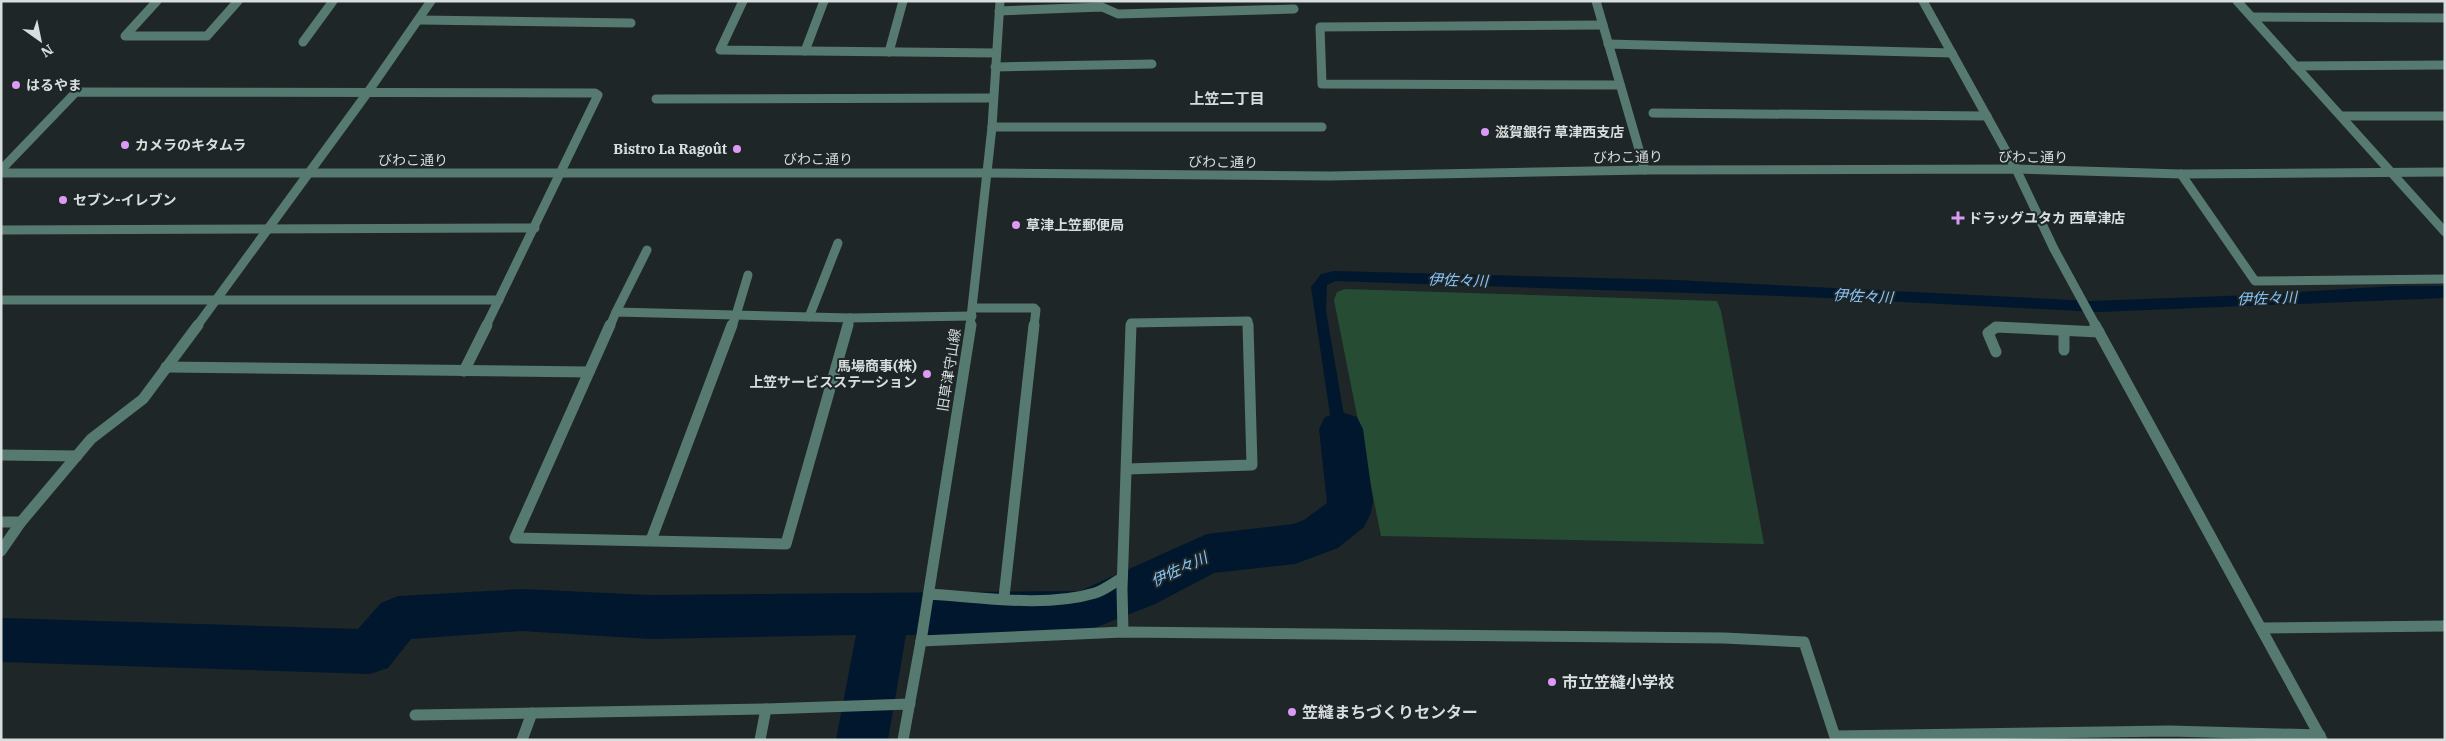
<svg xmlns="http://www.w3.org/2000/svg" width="2446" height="741" font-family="'IBM Plex Serif','Noto Sans JP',serif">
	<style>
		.green { fill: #274c34 }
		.water { fill: #00172d }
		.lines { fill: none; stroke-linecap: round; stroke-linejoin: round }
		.river { fill: #00172d; fill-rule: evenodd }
		.service-far1 { stroke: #567970; stroke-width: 9 }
		.service { stroke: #567970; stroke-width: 11 }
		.minor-far1 { stroke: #567970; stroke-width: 9 }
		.minor { stroke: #567970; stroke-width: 11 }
		.tertiary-far1 { stroke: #567970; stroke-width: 9 }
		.tertiary { stroke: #567970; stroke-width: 11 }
		.poi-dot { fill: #da9af6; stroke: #1e2627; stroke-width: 2 }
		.labels { text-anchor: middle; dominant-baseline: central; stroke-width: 4; stroke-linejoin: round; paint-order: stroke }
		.poi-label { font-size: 14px; font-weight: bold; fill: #d8ddde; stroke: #1e2627; text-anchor: start }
		.street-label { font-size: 14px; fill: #d8ddde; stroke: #1e2627 }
		.neighbourhood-label { font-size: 15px; font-weight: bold; fill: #d8ddde; stroke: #1e2627 }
		.water-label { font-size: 15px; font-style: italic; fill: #88c6fc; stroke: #1e2627 }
		.near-poi-label { font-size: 16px; font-weight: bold; fill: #d8ddde; stroke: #1e2627; text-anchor: start }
	</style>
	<rect width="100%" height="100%" fill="#1e2627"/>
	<path class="green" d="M 1345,289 L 1717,301 L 1721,311 L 1764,544 L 1381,536 L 1334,300 L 1337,292 Z"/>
	<path class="water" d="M 1334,271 L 1675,280 L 2091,301 L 2252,295 L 2394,286 L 2445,286 L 2445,298 L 2098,312 L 1806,297 L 1336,281 L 1327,285 L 1326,311 L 1356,485 L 1341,488 L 1311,287 L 1321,274 Z"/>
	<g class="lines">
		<path class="river" d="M 1341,412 L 1357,417 L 1363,429 L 1373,501 L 1371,513 L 1364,527 L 1338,548 L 1295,564 L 1214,573 L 1155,604 L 1082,633 L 1045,636 L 906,635 L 888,740 L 836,740 L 856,635 L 650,639 L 522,631 L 411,639 L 388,668 L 370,674 L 1,662 L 1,618 L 358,629 L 381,603 L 398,596 L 522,589 L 650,595 L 1080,591 L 1207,534 L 1293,524 L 1304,520 L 1327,503 L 1319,429 L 1325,417 Z"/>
		<g class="service-far1">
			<path d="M 303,42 L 333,1"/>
			<path d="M 995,67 L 1152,64"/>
			<path d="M 656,99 L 993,98"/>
			<path d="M 616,312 L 647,250"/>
			<path d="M 736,315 L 748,275"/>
			<path d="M 809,317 L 838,243"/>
		</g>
		<g class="service">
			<path d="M 2064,331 L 2064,350"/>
			<path d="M 1996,352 L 1988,333 L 1996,327 L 2099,332"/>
			<path d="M 1,455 L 77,456"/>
		</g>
		<g class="minor-far1">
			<path d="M 157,1 L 125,36 L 207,36 L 238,1"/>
			<path d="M 743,1 L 720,50 L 996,53"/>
			<path d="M 1596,1 L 1645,170"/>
			<path d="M 2237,1 L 2445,232"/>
			<path d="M 999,11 L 1102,7 L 1118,14 L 1294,9"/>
			<path d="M 2252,17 L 2445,18"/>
			<path d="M 420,20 L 631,23"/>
			<path d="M 1603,25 L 1320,27 L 1322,84 L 1620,85"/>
			<path d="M 1608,44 L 1952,53"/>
			<path d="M 805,51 L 824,1"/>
			<path d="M 889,52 L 903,1"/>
			<path d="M 2295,66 L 2445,65"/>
			<path d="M 1653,113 L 1987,116"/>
			<path d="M 2341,116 L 2445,116"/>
			<path d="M 992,127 L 1322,127"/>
			<path d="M 2016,169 L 2054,249 L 2096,326"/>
			<path d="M 1,170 L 76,92 L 595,93 L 598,95 L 486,326"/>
			<path d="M 2181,174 L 2255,281 L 2445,279"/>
			<path d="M 1,230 L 535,228"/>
			<path d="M 1,300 L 499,300"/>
			<path d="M 973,308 L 1034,308 L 1036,310 L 1034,326"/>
			<path d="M 850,318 L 972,316"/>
			<path d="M 197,326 L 368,92 L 431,1"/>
			<path d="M 610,326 L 616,312 L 850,318"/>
			<path d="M 732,326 L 736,315"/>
			<path d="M 848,326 L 850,318"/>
			<path d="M 1131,326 L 1131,323 L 1248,321 L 1248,326"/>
		</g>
		<g class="minor">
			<path d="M 610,325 L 515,538 L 786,544 L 848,325"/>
			<path d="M 2095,325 L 2322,740"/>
			<path d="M 166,367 L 589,372"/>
			<path d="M 464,371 L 487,325"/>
			<path d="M 1127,469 L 1252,465 L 1248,325"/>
			<path d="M 1,522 L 21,522"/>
			<path d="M 651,540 L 732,325"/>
			<path d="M 1,551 L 21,522 L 91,439 L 143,399 L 198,325"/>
			<path d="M 929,594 C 980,597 1045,608 1095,593 C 1105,590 1113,583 1122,578"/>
			<path d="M 1004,597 L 1034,325"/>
			<path d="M 2262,628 L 2445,626"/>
			<path d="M 1123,632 L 1122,589 L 1131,325"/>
			<path d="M 921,641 L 1123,632 L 1724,638 L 1804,642 L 1836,740"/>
			<path d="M 415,715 L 766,709 L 910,704"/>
			<path d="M 1835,736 L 2170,731 L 2320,735"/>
			<path d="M 522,740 L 532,713"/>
			<path d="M 760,740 L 766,709"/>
		</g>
		<g class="tertiary-far1">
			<path d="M 1923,1 L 2016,169"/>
			<path d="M 1,173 L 987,173 L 1330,176 L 1645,170 L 2016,169 L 2181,174 L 2445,172"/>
			<path d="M 970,326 L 992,127 L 1000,1"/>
		</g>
		<path class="tertiary" d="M 903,740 L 921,641 L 971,325"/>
	</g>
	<g class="poi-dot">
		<circle cx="16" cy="85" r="5"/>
		<circle cx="1485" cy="132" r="5"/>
		<circle cx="125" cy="145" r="5"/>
		<circle cx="737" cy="149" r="5"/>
		<circle cx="63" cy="200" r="5"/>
		<path d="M1955.5 210.5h5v5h5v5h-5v5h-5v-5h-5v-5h5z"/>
		<circle cx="1016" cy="225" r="5"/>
		<circle cx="927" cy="374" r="5"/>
		<circle cx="1552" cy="682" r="5"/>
		<circle cx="1292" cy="712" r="5"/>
	</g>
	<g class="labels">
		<g class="poi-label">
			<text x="26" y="85">はるやま</text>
			<text x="1495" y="132">滋賀銀行 草津西支店</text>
			<text x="135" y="145">カメラのキタムラ</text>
			<text x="727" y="149" text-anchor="end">Bistro La Ragoût</text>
			<text x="73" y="200">セブン-イレブン</text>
			<text x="1968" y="218">ドラッグユタカ 西草津店</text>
			<text x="1026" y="225">草津上笠郵便局</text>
			<text x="917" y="366" text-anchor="end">馬場商事(株)<tspan x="917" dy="16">上笠サービスステーション</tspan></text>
		</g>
		<g class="street-label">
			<text transform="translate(1628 157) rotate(-1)">びわこ通り</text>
			<text transform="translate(2033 157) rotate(1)">びわこ通り</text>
			<text x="818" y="159">びわこ通り</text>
			<text x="413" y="160">びわこ通り</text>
			<text transform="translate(1223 162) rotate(1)">びわこ通り</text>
			<text transform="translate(949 370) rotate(-81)">旧草津守山線</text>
		</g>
		<g class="neighbourhood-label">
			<text x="1227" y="98">上笠二丁目</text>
		</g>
		<g class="water-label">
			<text transform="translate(1458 280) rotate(2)">伊佐々川</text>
			<text transform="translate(1863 296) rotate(3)">伊佐々川</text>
			<text transform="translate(2267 298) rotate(-2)">伊佐々川</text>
			<text transform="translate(1179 569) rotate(-25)">伊佐々川</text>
		</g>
		<g class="near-poi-label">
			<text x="1562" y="682">市立笠縫小学校</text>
			<text x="1302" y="712">笠縫まちづくりセンター</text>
		</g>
	</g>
	<rect width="2446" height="741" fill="none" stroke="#d8ddde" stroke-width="5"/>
	<g transform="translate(40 40) rotate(147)" stroke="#1e2627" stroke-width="4" paint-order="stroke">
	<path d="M0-4L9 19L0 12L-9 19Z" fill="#d8ddde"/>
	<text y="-8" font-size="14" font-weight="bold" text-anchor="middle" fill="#d8ddde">N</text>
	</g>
</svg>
